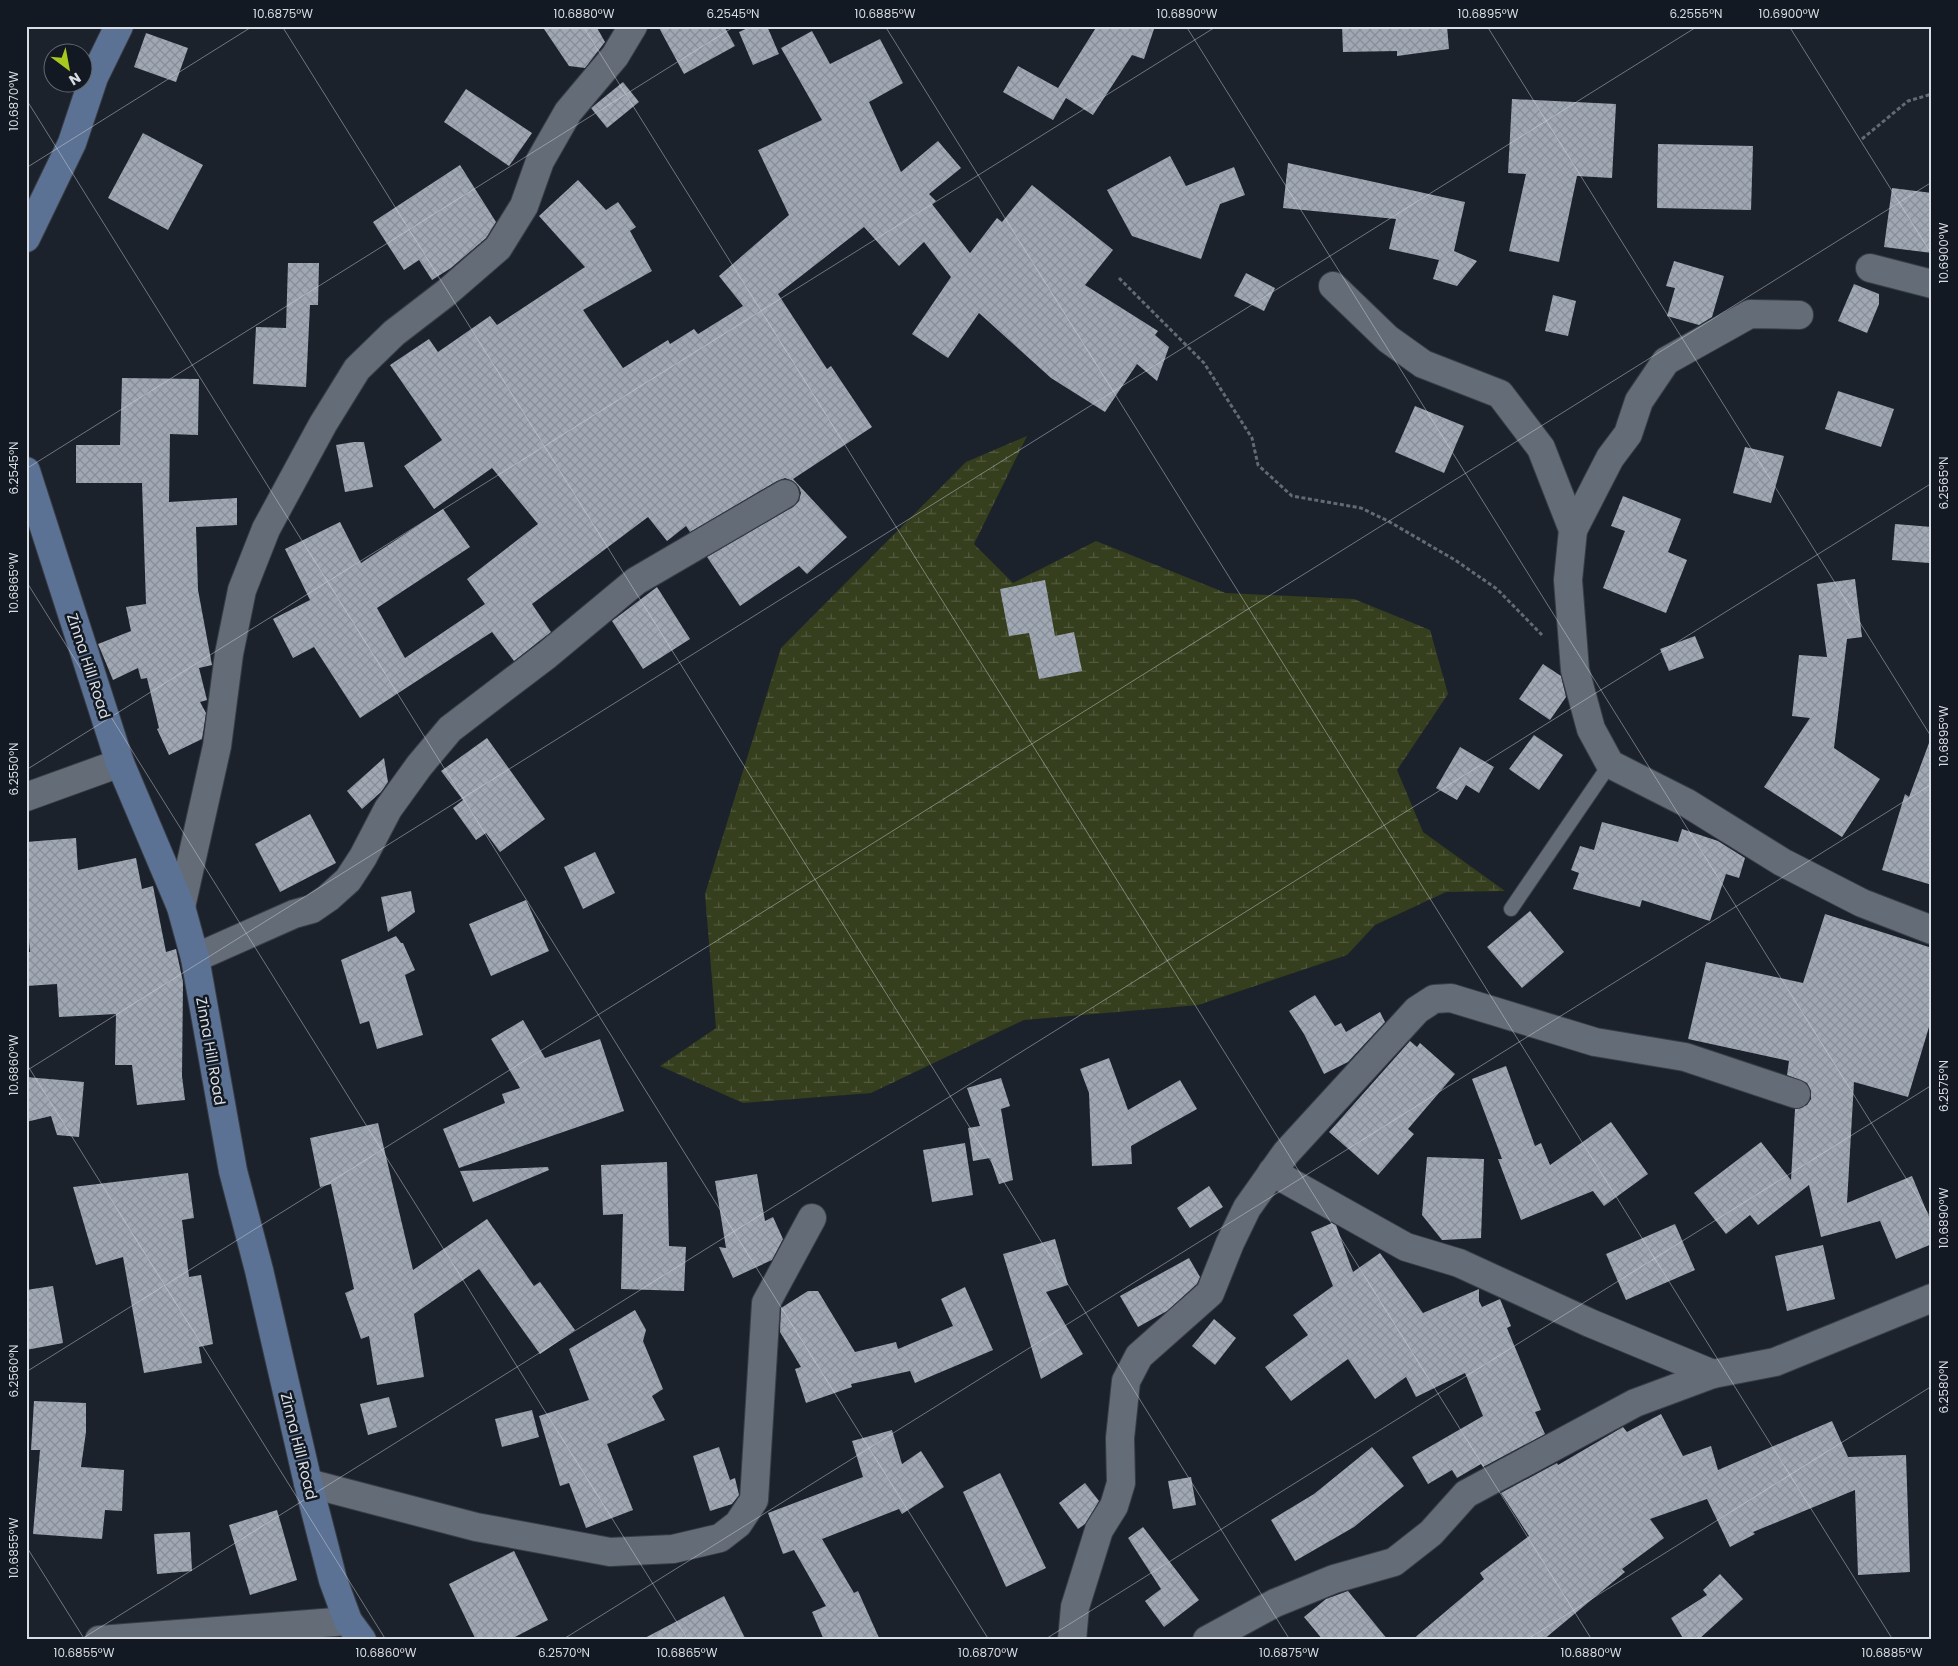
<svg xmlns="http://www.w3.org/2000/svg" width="1958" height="1666" font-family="Poppins,sans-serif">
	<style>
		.wetland { fill: url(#wetland-marsh) }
		.building { fill: url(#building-cross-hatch) }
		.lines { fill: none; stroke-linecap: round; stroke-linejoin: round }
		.lane-casing { stroke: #393e46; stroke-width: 16 }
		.street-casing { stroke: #393e46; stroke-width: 30 }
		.secondary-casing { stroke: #393e46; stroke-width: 30 }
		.path { stroke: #646a72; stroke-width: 3; stroke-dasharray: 4 2.5; stroke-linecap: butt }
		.lane { stroke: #646c77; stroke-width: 14 }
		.street { stroke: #646c77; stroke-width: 28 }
		.secondary { stroke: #5c7294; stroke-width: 28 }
		.ticks { fill: none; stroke: #d8dce3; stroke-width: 1; stroke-opacity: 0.45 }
		.labels { text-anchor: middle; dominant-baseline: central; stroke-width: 5; stroke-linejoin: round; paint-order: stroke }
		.street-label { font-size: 15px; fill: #d8dce3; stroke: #131922 }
		.neatline { fill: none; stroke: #d8dce3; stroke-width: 2 }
		.ticks-label { font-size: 12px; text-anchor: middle; fill: #d8dce3 }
	</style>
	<defs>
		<pattern id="wetland-marsh" width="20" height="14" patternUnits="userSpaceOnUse" patternTransform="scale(1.25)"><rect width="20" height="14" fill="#353e1d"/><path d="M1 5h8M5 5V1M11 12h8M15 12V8" fill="none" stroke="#52593e"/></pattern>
		<pattern id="building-cross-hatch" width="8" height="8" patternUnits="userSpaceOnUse" patternTransform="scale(1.25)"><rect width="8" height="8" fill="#a0a8b4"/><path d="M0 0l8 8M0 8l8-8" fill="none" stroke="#888e98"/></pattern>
	</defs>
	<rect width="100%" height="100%" fill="#1c222c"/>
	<path class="wetland" d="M 1027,436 L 974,544 L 1013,583 L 1096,541 L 1226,593 L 1354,599 L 1430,630 L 1448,694 L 1397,770 L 1423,832 L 1505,891 L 1446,892 L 1375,925 L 1347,955 L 1198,1005 L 1024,1020 L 871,1093 L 743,1103 L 660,1066 L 716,1028 L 705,894 L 781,648 L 966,462 Z"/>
	<g class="building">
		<path d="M 542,26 L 596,26 L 605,42 L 585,68 L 569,66 Z"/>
		<path d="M 658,26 L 724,26 L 735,46 L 684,74 Z"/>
		<path d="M 752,26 L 767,26 L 779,54 L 753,65 L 739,32 Z"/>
		<path d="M 1097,26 L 1155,26 L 1144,59 L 1132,55 L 1093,115 L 1066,98 L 1053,120 L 1003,92 L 1018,66 L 1058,88 Z"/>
		<path d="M 1342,26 L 1447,26 L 1449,49 L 1397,56 L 1397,51 L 1343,52 Z"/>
		<path d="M 812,31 L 830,64 L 880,39 L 903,83 L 869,102 L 901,172 L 938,141 L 961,168 L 929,194 L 936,201 L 932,204 L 970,253 L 997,218 L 1002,222 L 1032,185 L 1113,250 L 1085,285 L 1158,331 L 1155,335 L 1169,347 L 1157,381 L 1137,364 L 1105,412 L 1051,378 L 979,313 L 948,358 L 912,334 L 951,277 L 924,242 L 899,266 L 864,227 L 778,294 L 827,369 L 831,366 L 872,427 L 793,479 L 847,537 L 807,574 L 799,566 L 740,606 L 707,557 L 793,507 L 799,501 L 801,493 L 799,487 L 793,481 L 785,478 L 777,481 L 690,532 L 686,526 L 667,541 L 648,517 L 532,604 L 551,632 L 514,661 L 492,632 L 360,718 L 314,647 L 293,658 L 273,619 L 310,600 L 285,549 L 340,522 L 361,563 L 443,509 L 470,547 L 377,608 L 405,658 L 485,604 L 467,579 L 538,524 L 492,468 L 434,509 L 404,466 L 442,440 L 390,365 L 429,339 L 438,352 L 490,316 L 497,325 L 585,267 L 539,216 L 578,180 L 606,210 L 618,202 L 636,227 L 630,231 L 652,271 L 583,310 L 623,368 L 668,340 L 670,344 L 694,329 L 698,334 L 743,306 L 719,276 L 789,215 L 758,150 L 822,120 L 781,48 Z"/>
		<path d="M 146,33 L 188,48 L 176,82 L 134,67 Z"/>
		<path d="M 623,82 L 639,102 L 607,128 L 591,108 Z"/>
		<path d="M 466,89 L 532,133 L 509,166 L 444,122 Z"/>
		<path d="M 1512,99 L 1616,104 L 1612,178 L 1577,176 L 1559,262 L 1509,251 L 1526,174 L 1508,173 Z"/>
		<path d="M 143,133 L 203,165 L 168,230 L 108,198 Z"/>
		<path d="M 1658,144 L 1753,146 L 1751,210 L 1657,208 Z"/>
		<path d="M 1170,156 L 1186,186 L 1234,167 L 1245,195 L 1220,204 L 1201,259 L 1132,236 L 1107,190 Z"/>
		<path d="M 1288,163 L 1465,202 L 1454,251 L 1477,261 L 1457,286 L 1433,279 L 1439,260 L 1389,249 L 1396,219 L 1283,208 Z"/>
		<path d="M 460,165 L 496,222 L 486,238 L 451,268 L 432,280 L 419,260 L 404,270 L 373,222 Z"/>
		<path d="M 1892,188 L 1932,193 L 1932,253 L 1884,247 Z"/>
		<path d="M 1674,261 L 1724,276 L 1712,317 L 1699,325 L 1667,316 L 1675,288 L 1666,286 Z"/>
		<path d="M 288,263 L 319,263 L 318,305 L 310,305 L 306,387 L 253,384 L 256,327 L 286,328 Z"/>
		<path d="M 1246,273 L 1275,288 L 1264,311 L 1234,296 Z"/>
		<path d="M 1854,284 L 1879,294 L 1879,304 L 1867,333 L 1838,321 Z"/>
		<path d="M 1553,295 L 1576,301 L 1568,336 L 1545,331 Z"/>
		<path d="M 122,378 L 199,379 L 198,435 L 170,434 L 169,502 L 237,498 L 237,525 L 196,527 L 198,590 L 212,665 L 199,668 L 207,700 L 200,702 L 206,713 L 202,739 L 169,755 L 157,729 L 159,728 L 147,678 L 141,679 L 138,668 L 113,680 L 98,644 L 131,631 L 126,607 L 146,604 L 142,483 L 76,483 L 76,445 L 120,445 Z"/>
		<path d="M 1838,391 L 1894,409 L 1881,447 L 1825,429 Z"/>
		<path d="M 1415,406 L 1464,426 L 1444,473 L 1395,452 Z"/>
		<path d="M 354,442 L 364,442 L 373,487 L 345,492 L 336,445 Z"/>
		<path d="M 1745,447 L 1784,456 L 1771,503 L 1733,493 Z"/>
		<path d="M 1623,496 L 1681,519 L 1668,552 L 1687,560 L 1666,613 L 1603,588 L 1625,531 L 1611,526 Z"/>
		<path d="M 1895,524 L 1932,527 L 1929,563 L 1892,560 Z"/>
		<path d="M 1855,579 L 1862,637 L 1847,639 L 1834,748 L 1880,779 L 1842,837 L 1764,787 L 1810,718 L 1792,716 L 1799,655 L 1827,657 L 1817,584 Z"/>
		<path d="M 1045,580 L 1055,636 L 1074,632 L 1082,671 L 1039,679 L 1029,633 L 1009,636 L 1000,589 Z"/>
		<path d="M 657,587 L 690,639 L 643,669 L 612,621 Z"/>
		<path d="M 1695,636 L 1704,658 L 1669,671 L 1660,649 Z"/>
		<path d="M 1543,664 L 1561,676 L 1566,697 L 1550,720 L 1519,699 Z"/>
		<path d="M 1534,735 L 1563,755 L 1539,790 L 1509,769 Z"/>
		<path d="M 487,738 L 545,819 L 500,852 L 486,833 L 476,840 L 453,808 L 463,800 L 441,771 Z"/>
		<path d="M 1929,743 L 1932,743 L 1932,885 L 1882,870 L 1905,794 L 1909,797 Z"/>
		<path d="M 1460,747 L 1494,767 L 1479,793 L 1466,785 L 1457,800 L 1436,788 Z"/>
		<path d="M 384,758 L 388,782 L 381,792 L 362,809 L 347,791 Z"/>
		<path d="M 310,814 L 336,863 L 280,892 L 255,844 Z"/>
		<path d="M 1602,822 L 1678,842 L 1682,829 L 1718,841 L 1745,858 L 1739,878 L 1726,874 L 1710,921 L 1642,900 L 1640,907 L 1573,889 L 1579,873 L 1571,870 L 1580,846 L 1594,850 Z"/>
		<path d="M 76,838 L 78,870 L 136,858 L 142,889 L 153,886 L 166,952 L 176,949 L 183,982 L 182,1076 L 185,1100 L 137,1105 L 132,1065 L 115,1065 L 116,1014 L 59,1017 L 57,984 L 26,986 L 26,952 L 30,952 L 26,903 L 26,842 Z"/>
		<path d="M 595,852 L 615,893 L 583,909 L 564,867 Z"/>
		<path d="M 411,891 L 415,912 L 388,932 L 381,897 Z"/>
		<path d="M 526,900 L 549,951 L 491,976 L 469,924 Z"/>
		<path d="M 1530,911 L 1564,952 L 1522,988 L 1487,947 Z"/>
		<path d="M 1825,914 L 1932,948 L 1932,1017 L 1908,1097 L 1854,1082 L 1847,1203 L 1912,1176 L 1932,1224 L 1932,1244 L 1896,1259 L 1880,1221 L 1821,1237 L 1809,1185 L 1758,1225 L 1750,1215 L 1726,1234 L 1694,1193 L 1761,1142 L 1791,1180 L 1795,1109 L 1807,1105 L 1811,1099 L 1811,1091 L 1807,1083 L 1787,1075 L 1789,1061 L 1688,1039 L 1706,962 L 1803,983 Z"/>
		<path d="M 396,936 L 401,943 L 403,943 L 415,970 L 405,975 L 423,1035 L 377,1049 L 369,1021 L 360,1024 L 341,960 Z"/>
		<path d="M 1315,995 L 1335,1026 L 1341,1023 L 1346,1032 L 1380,1012 L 1385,1022 L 1348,1062 L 1324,1074 L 1304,1034 L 1289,1011 Z"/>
		<path d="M 523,1020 L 545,1058 L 600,1039 L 624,1111 L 459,1168 L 443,1129 L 505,1103 L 502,1094 L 520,1088 L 491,1039 Z"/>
		<path d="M 1410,1041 L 1417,1047 L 1420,1043 L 1455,1074 L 1408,1129 L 1414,1134 L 1378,1175 L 1329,1132 Z"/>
		<path d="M 1109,1058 L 1128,1110 L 1180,1080 L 1197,1109 L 1131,1146 L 1132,1164 L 1092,1166 L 1089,1093 L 1080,1069 Z"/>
		<path d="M 1506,1066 L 1535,1146 L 1541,1143 L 1550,1165 L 1611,1122 L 1648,1174 L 1604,1206 L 1593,1191 L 1521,1220 L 1498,1159 L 1502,1159 L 1472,1079 Z"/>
		<path d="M 26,1077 L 84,1082 L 79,1137 L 57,1135 L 51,1116 L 26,1122 Z"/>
		<path d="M 1001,1078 L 1010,1106 L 1001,1109 L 1013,1180 L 999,1184 L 990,1158 L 973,1161 L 968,1128 L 980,1126 L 967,1088 Z"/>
		<path d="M 378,1123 L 413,1270 L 487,1219 L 534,1286 L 540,1282 L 575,1330 L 540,1354 L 479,1269 L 414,1314 L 424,1377 L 377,1385 L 369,1336 L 361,1339 L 345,1293 L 354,1289 L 331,1184 L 320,1187 L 310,1138 Z"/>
		<path d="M 965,1143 L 973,1195 L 932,1202 L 923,1150 Z"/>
		<path d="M 1427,1157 L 1484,1159 L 1481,1238 L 1442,1240 L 1422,1215 Z"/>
		<path d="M 667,1162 L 669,1246 L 686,1247 L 684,1291 L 621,1289 L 623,1214 L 603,1215 L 601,1165 Z"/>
		<path d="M 548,1167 L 549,1170 L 473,1202 L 460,1171 Z"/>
		<path d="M 188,1173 L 194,1218 L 182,1220 L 189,1277 L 201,1275 L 213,1344 L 199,1347 L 202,1363 L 144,1373 L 123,1257 L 96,1265 L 73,1187 Z"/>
		<path d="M 757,1174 L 765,1221 L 773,1217 L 783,1239 L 772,1260 L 733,1278 L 719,1247 L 726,1248 L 715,1181 Z"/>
		<path d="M 1209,1186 L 1223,1207 L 1190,1228 L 1177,1208 Z"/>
		<path d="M 1332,1223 L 1336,1225 L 1353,1272 L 1380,1253 L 1423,1313 L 1479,1289 L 1479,1301 L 1482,1307 L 1500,1299 L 1511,1326 L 1507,1328 L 1541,1410 L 1535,1412 L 1545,1434 L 1483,1467 L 1481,1464 L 1457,1478 L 1452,1470 L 1428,1484 L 1412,1457 L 1483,1416 L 1465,1373 L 1416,1397 L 1406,1377 L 1375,1399 L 1348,1359 L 1291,1401 L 1265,1367 L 1308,1335 L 1293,1315 L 1333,1286 L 1311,1232 Z"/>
		<path d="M 1675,1224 L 1695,1270 L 1626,1300 L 1606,1254 Z"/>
		<path d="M 1055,1239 L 1068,1285 L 1046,1292 L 1083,1354 L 1041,1379 L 1003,1254 Z"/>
		<path d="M 1823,1245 L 1835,1299 L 1787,1311 L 1775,1256 Z"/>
		<path d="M 1189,1258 L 1200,1277 L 1197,1284 L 1167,1311 L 1138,1327 L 1120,1296 Z"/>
		<path d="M 53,1286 L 63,1343 L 26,1350 L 26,1290 Z"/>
		<path d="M 965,1287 L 993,1350 L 915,1383 L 910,1371 L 851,1384 L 852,1387 L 806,1403 L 795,1369 L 801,1367 L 780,1332 L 781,1308 L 808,1291 L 818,1291 L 855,1352 L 896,1342 L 898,1349 L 953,1326 L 941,1299 Z"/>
		<path d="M 635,1310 L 646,1330 L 643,1341 L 663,1389 L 652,1396 L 665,1420 L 607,1444 L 633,1510 L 586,1528 L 569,1483 L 560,1486 L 539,1416 L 589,1400 L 569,1349 Z"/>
		<path d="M 1214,1319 L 1236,1338 L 1215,1365 L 1192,1346 Z"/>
		<path d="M 389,1397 L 397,1427 L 368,1435 L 360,1404 Z"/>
		<path d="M 34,1401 L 86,1403 L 86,1432 L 81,1467 L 124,1470 L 122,1511 L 105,1510 L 102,1539 L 33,1534 L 40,1450 L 31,1450 Z"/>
		<path d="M 532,1410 L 539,1437 L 502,1447 L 495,1419 Z"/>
		<path d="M 1661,1414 L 1683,1456 L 1711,1446 L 1718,1470 L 1832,1421 L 1848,1457 L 1906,1455 L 1910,1572 L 1858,1575 L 1855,1490 L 1753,1532 L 1755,1534 L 1730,1547 L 1707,1499 L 1650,1519 L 1664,1538 L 1622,1569 L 1625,1572 L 1543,1640 L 1412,1640 L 1484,1579 L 1480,1573 L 1529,1536 L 1501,1493 L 1557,1463 L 1558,1465 L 1623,1427 L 1627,1432 Z"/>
		<path d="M 892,1430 L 902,1464 L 921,1451 L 944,1487 L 902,1514 L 899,1509 L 822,1539 L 854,1593 L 858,1591 L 880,1640 L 824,1640 L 812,1612 L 826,1606 L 794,1550 L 783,1554 L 768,1513 L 863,1477 L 852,1441 Z"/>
		<path d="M 719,1447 L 730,1480 L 735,1478 L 739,1495 L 732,1504 L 710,1511 L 693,1456 Z"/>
		<path d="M 1372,1447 L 1404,1486 L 1354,1527 L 1295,1561 L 1271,1520 L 1314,1494 Z"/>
		<path d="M 1000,1473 L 1046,1568 L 1006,1587 L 963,1492 Z"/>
		<path d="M 1191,1477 L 1196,1505 L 1173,1509 L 1168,1481 Z"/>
		<path d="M 1085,1483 L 1099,1501 L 1085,1524 L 1078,1529 L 1059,1503 Z"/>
		<path d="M 277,1510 L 297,1580 L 250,1595 L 229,1525 Z"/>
		<path d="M 1143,1527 L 1199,1600 L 1164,1627 L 1145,1601 L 1161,1589 L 1128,1538 Z"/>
		<path d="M 190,1532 L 192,1571 L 157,1574 L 154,1534 Z"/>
		<path d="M 514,1551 L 548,1620 L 509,1640 L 476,1640 L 449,1584 Z"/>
		<path d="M 1720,1574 L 1743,1599 L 1698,1640 L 1684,1640 L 1671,1618 L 1707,1595 L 1703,1590 Z"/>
		<path d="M 1348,1591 L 1388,1640 L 1323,1640 L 1304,1617 L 1326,1599 Z"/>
		<path d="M 724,1596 L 746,1640 L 641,1640 L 679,1620 Z"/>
	</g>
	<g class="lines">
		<g class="lane-casing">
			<path id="lane" d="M 1511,909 L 1610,764"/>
		</g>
		<g class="street-casing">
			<g id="street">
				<path d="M 1870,268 L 1932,284"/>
				<path d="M 1333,286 L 1388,339 L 1423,364 L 1500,394 L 1541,448 L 1573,530 L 1568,580 L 1575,670 L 1591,729 L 1610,764 L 1687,803 L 1782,862 L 1862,903 L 1932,930"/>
				<path d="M 1573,530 L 1610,458 L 1628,434 L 1639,401 L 1666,361 L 1750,314 L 1799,315"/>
				<path d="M 26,797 L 120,763"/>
				<path d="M 181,907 L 217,746 L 229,654 L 242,590 L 266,529 L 323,424 L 357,369 L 394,333 L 446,293 L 498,248 L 524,206 L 540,161 L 568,112 L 615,56 L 633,26"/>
				<path d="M 195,958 L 294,914 L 312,909 L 328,898 L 348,880 L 363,857 L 388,809 L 419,766 L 450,729 L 547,655 L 636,581 L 785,494"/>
				<path d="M 1272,1172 L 1406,1247 L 1459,1263 L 1590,1323 L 1713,1374"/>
				<path d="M 308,1483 L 476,1527 L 610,1552 L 673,1549 L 720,1538 L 738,1524 L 754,1500 L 766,1303 L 812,1218"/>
				<path d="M 99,1640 L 348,1621"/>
				<path d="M 1072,1640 L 1075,1607 L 1099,1530 L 1114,1506 L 1121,1483 L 1120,1438 L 1126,1381 L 1139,1356 L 1210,1293 L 1230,1243 L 1247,1208 L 1286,1153 L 1417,1010 L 1434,999 L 1451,998 L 1595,1042 L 1685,1057 L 1796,1094"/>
				<path d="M 1207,1640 L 1275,1603 L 1334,1579 L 1394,1562 L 1431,1533 L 1466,1494 L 1635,1403 L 1713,1374 L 1775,1362 L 1932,1298"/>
			</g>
		</g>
		<g class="secondary-casing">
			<g id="secondary">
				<path d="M 26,238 L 72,143 L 94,77 L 119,26"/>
				<path d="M 26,471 L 120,763 L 181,907 L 195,958 L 233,1171 L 259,1270 L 308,1483 L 333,1580 L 348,1621 L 362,1640"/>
			</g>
		</g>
		<g class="path">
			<path d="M 1862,139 L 1908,101 L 1932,94"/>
			<path d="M 1119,278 L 1204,363 L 1252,438 L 1258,465 L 1292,496 L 1361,508 L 1388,521 L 1455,560 L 1497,589 L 1542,635"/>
		</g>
		<use href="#lane" class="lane"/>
		<use href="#street" class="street"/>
		<use href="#secondary" class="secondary"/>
	</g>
	<path class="ticks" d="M 282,26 L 1290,1640M 583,26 L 1592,1640M 885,26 L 1893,1640M 1186,26 L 1932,1220M 1487,26 L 1932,738M 1789,26 L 1932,255M 26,99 L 989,1640M 26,168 L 253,26M 26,469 L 735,26M 26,581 L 688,1640M 26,770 L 1217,26M 26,1063 L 386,1640M 26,1071 L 1698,26M 26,1372 L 1932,182M 26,1546 L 85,1640M 80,1640 L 1932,483M 562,1640 L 1932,784M 1044,1640 L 1932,1085M 1526,1640 L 1932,1386"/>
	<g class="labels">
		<g class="street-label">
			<text transform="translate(89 666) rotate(72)">Zinna Hill Road</text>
			<text transform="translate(211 1051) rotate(80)">Zinna Hill Road</text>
			<text transform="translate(299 1446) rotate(76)">Zinna Hill Road</text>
		</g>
	</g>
	<rect width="1958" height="1666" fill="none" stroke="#131922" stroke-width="55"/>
	<g transform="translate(68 68) rotate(148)"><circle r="24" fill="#131922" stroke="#62676f"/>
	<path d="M0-4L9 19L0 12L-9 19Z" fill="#a7c81f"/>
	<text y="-8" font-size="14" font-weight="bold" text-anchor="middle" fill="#d8dce3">N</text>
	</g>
	<rect x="28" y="28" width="1902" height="1610" class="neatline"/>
	<g class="ticks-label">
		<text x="283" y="18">10.6875°W</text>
		<text x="584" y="18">10.6880°W</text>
		<text x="733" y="18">6.2545°N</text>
		<text x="885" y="18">10.6885°W</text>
		<text x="1187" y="18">10.6890°W</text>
		<text x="1488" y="18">10.6895°W</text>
		<text x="1696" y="18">6.2555°N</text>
		<text x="1789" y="18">10.6900°W</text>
		<text transform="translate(14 101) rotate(-90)" y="4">10.6870°W</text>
		<text transform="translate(1944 253) rotate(-90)" y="4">10.6900°W</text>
		<text transform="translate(14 468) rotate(-90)" y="4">6.2545°N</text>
		<text transform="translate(1944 483) rotate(-90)" y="4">6.2565°N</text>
		<text transform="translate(14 583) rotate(-90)" y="4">10.6865°W</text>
		<text transform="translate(1944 736) rotate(-90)" y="4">10.6895°W</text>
		<text transform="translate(14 769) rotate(-90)" y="4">6.2550°N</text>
		<text transform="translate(14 1065) rotate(-90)" y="4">10.6860°W</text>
		<text transform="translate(1944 1086) rotate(-90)" y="4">6.2575°N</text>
		<text transform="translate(1944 1218) rotate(-90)" y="4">10.6890°W</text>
		<text transform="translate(14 1371) rotate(-90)" y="4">6.2560°N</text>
		<text transform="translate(1944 1387) rotate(-90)" y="4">6.2580°N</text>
		<text transform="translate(14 1548) rotate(-90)" y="4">10.6855°W</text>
		<text x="84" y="1657">10.6855°W</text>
		<text x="386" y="1657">10.6860°W</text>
		<text x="564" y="1657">6.2570°N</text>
		<text x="687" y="1657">10.6865°W</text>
		<text x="988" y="1657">10.6870°W</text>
		<text x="1289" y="1657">10.6875°W</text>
		<text x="1591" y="1657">10.6880°W</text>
		<text x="1892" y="1657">10.6885°W</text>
	</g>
</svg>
